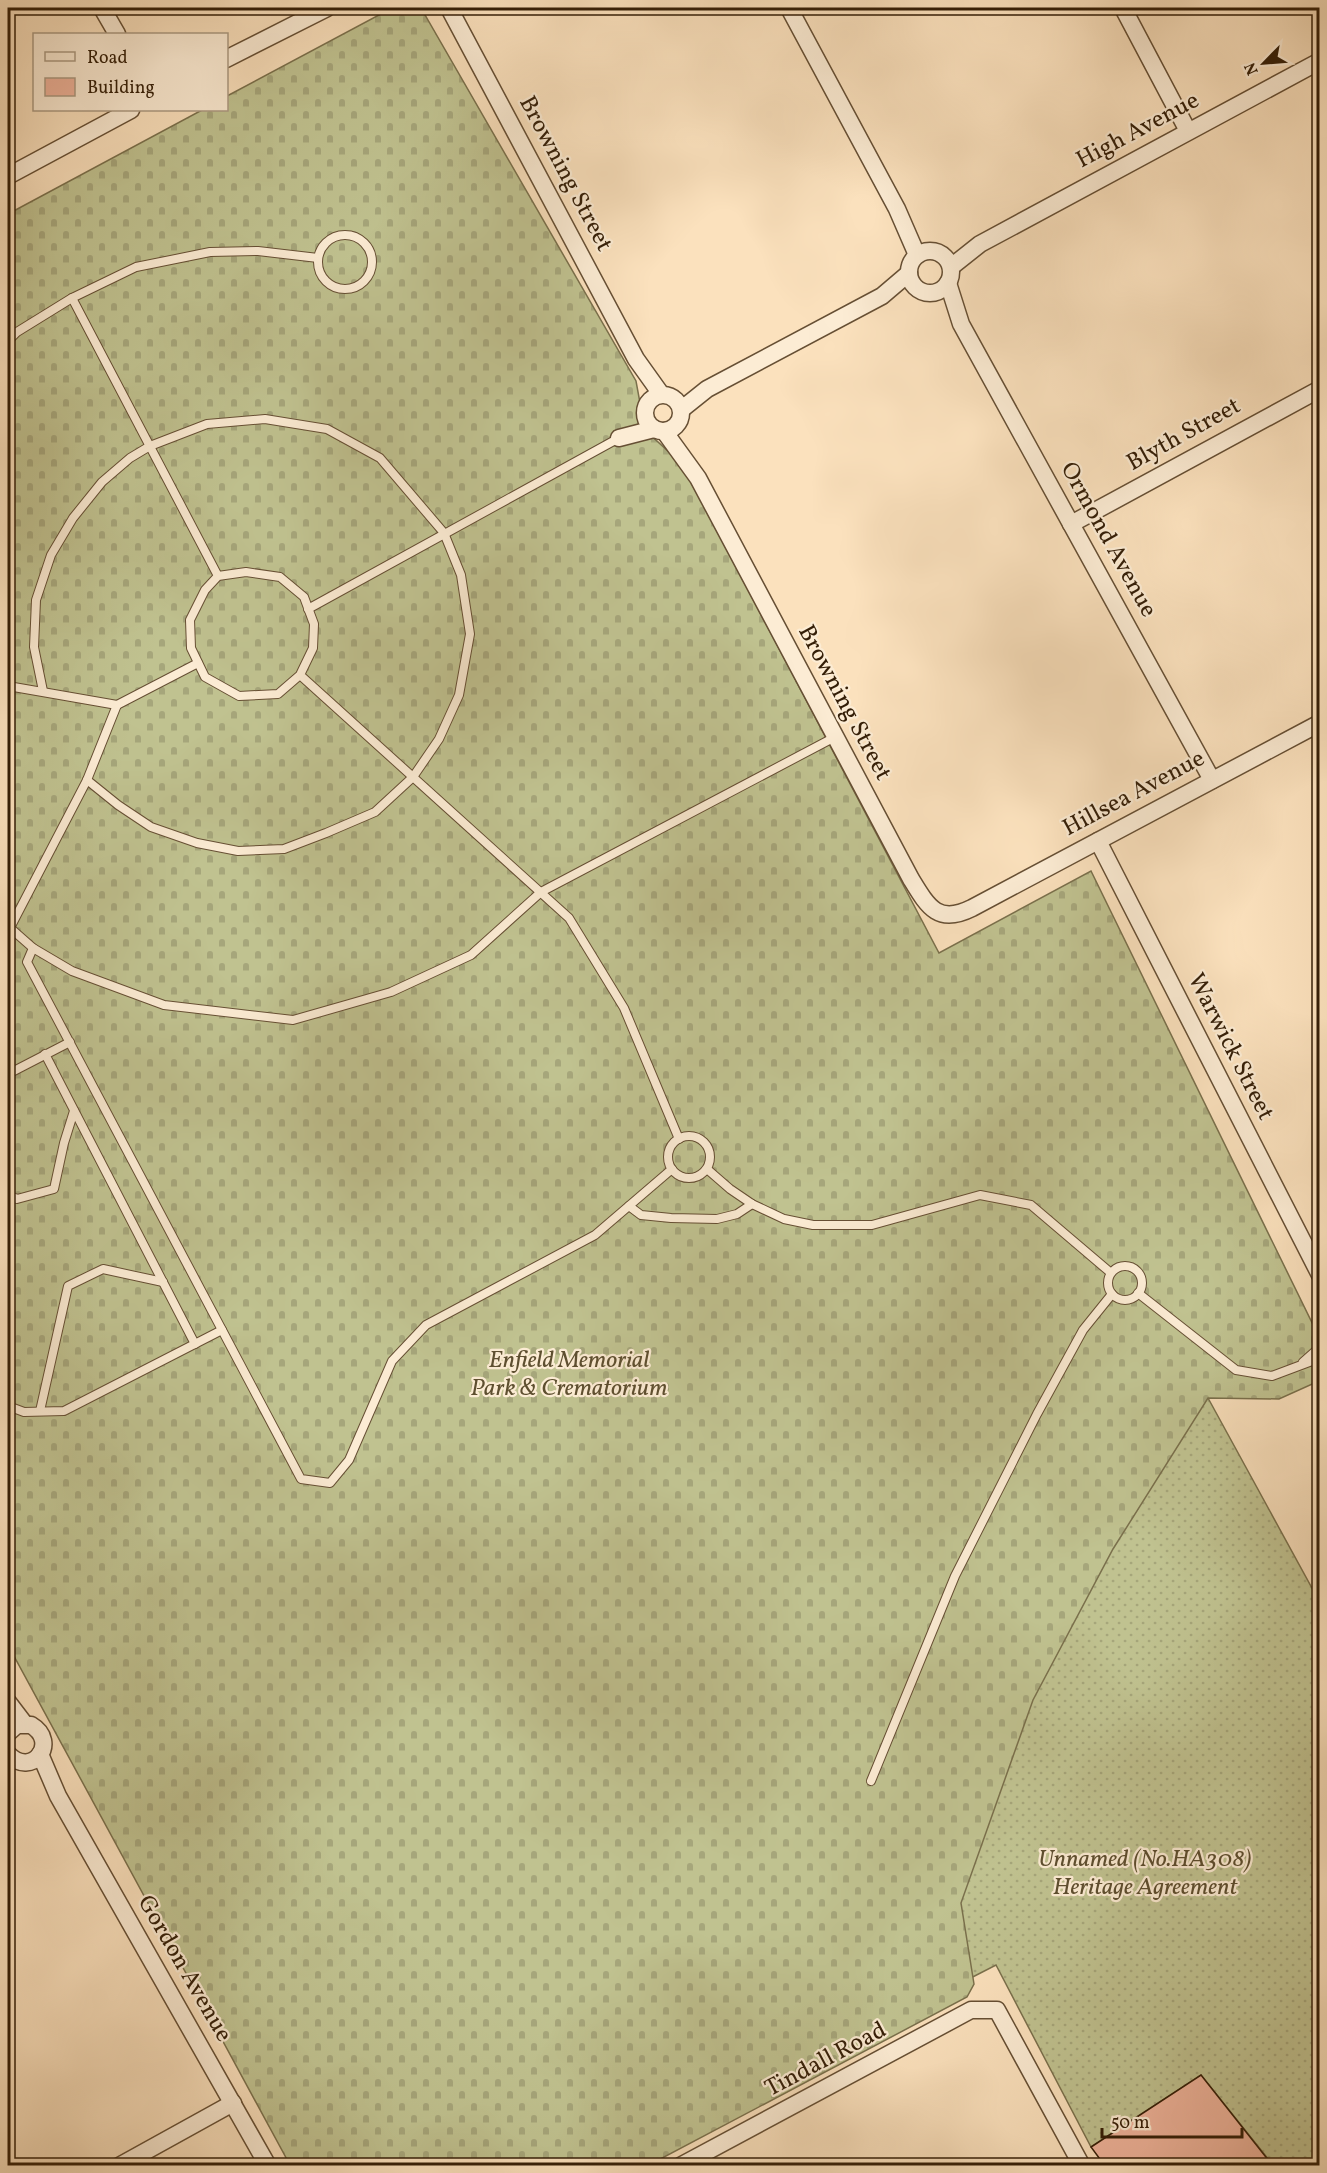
<svg xmlns="http://www.w3.org/2000/svg" width="1327" height="2173" font-family="Vollkorn,serif">
	<style>
		.grass { fill: url(#grass-dots); stroke: #7a704c; stroke-width: 1.5 }
		.cemetery { fill: url(#cemetery-stones); stroke: #7a704c; stroke-width: 1.5 }
		.building { fill: #f0b49c; stroke: #341e07; stroke-width: 1.5 }
		.lines { fill: none; stroke-linecap: round; stroke-linejoin: round }
		.lane-casing { stroke: #664f34; stroke-width: 10 }
		.street-casing { stroke: #664f34; stroke-width: 19 }
		.lane { stroke: #fcecd4; stroke-width: 8 }
		.street { stroke: #fcecd4; stroke-width: 16 }
		.labels { text-anchor: middle; dominant-baseline: central; stroke-width: 4.5; stroke-linejoin: round; paint-order: stroke }
		.street-label { font-size: 24px; fill: #341e07; stroke: #fcecd4 }
		.park-label { font-size: 24px; font-style: italic; fill: #5e4f30; stroke: #fcecd4 }
	</style>
	<defs>
		<pattern id="grass-dots" width="8" height="8" patternUnits="userSpaceOnUse" patternTransform="scale(1.5)"><rect width="8" height="8" fill="#c0c290"/><path d="M2 2h.1M6 6h.1" fill="none" stroke="#a6a67b" stroke-width="1.8" stroke-linecap="round"/></pattern>
		<pattern id="cemetery-stones" width="16" height="16" patternUnits="userSpaceOnUse" patternTransform="scale(1.5)"><rect width="16" height="16" fill="#c0c290"/><path d="M2 7V4a2 2 0 0 1 4 0v3zM10 15v-3a2 2 0 0 1 4 0v3z" fill="#a6a67b"/></pattern>
	</defs>
	<rect width="100%" height="100%" fill="#fbe1bd"/>
	<filter id="stains"><feTurbulence type="fractalNoise" baseFrequency=".00333" numOctaves="4"/><feColorMatrix values="0 0 0 0 .2 0 0 0 0 .09 0 0 0 0 .02 0 0 0 .5 -.17"/></filter>
	<radialGradient id="worn" r=".72"><stop offset=".6" stop-color="#630" stop-opacity="0"/><stop offset="1" stop-color="#630" stop-opacity=".3"/></radialGradient>
	<path class="grass" d="M 1202,1387 L 1319,1601 L 1319,2165 L 1273,2165 L 1201,2075 L 1091,2147 L 996,1965 L 961,1983 L 957,1890 L 1006,1737 Z"/>
	<path class="cemetery" d="M 392,8 L 421,8 L 636,381 L 645,430 L 682,464 L 939,953 L 1091,871 L 1319,1337 L 1319,1381 L 1279,1399 L 1208,1398 L 1113,1549 L 1033,1700 L 961,1903 L 974,1984 L 967,1997 L 649,2165 L 290,2165 L 8,1645 L 8,214 L 202,110 L 226,110 L 227,96 Z"/>
	<path class="building" d="M 1201,2075 L 1273,2166 L 1105,2166 L 1091,2147 Z"/>
	<g class="lines">
		<g class="lane-casing">
			<g id="lane">
				<circle cx="345" cy="262" r="27"/>
				<path d="M 72,298 L 218,576"/>
				<path d="M 8,341 L 17,332 L 72,298 L 136,267 L 210,252 L 258,251 L 318,258"/>
				<path d="M 308,609 L 619,438"/>
				<path d="M 300,675 L 313,648 L 314,624 L 304,597 L 280,577 L 246,572 L 218,576 L 205,590 L 190,620 L 191,648 L 205,677 L 239,696 L 278,694 L 300,675 L 569,918 L 624,1008 L 679,1139"/>
				<path d="M 8,686 L 117,705 L 87,780 L 10,928"/>
				<path d="M 43,691 L 34,647 L 36,600 L 51,555 L 73,518 L 102,482 L 130,458 L 150,446 L 207,424 L 265,419 L 327,429 L 380,458 L 444,533 L 461,575 L 470,634 L 459,695 L 439,739 L 413,777 L 375,812 L 326,833 L 284,849 L 238,851 L 197,843 L 151,827 L 118,805 L 87,780"/>
				<path d="M 117,705 L 198,663"/>
				<path d="M 8,926 L 33,948 L 72,971 L 164,1005 L 293,1020 L 391,992 L 471,955 L 541,892 L 835,737"/>
				<path d="M 33,948 L 27,962 L 301,1479 L 330,1483 L 349,1460 L 392,1361 L 426,1325 L 595,1235 L 672,1169"/>
				<path d="M 45,1054 L 195,1344"/>
				<path d="M 8,1074 L 70,1042"/>
				<circle cx="689" cy="1157" r="21"/>
				<path d="M 707,1169 L 730,1189 L 752,1204 L 784,1219 L 813,1225 L 872,1225 L 980,1195 L 1031,1205 L 1111,1273"/>
				<path d="M 8,1195 L 17,1199 L 54,1189 L 64,1143 L 74,1111"/>
				<path d="M 629,1206 L 641,1215 L 671,1218 L 717,1219 L 737,1214 L 752,1204"/>
				<circle cx="1125" cy="1283" r="17"/>
				<path d="M 1138,1293 L 1236,1370 L 1272,1376 L 1320,1358"/>
				<path d="M 1303,1362 L 1320,1347"/>
				<path d="M 8,1406 L 24,1412 L 64,1411 L 222,1330"/>
				<path d="M 40,1411 L 68,1286 L 103,1269 L 163,1282"/>
				<path d="M 871,1781 L 955,1576 L 1037,1414 L 1083,1330 L 1112,1294"/>
			</g>
		</g>
		<g class="street-casing">
			<g id="street">
				<path d="M 102,8 L 117,34"/>
				<path d="M 449,8 L 636,359 L 661,394"/>
				<path d="M 789,8 L 897,209 L 917,255"/>
				<path d="M 1123,8 L 1188,131"/>
				<path d="M 226,59 L 327,8"/>
				<path d="M 8,176 L 131,110"/>
				<circle cx="930" cy="272" r="21"/>
				<path d="M 951,267 L 980,244 L 1320,61"/>
				<path d="M 948,283 L 961,324 L 1212,780"/>
				<circle cx="663" cy="413" r="18"/>
				<path d="M 682,409 L 707,389 L 882,296 L 909,273"/>
				<path d="M 664,431 L 698,478 L 911,879 C 928,907 938,925 972,908 L 1320,723"/>
				<path d="M 619,438 L 654,429"/>
				<path d="M 1071,524 L 1320,389"/>
				<path d="M 1098,841 L 1320,1275"/>
				<path d="M 8,1702 L 24,1723"/>
				<path d="M 8,1733 L 17,1725 L 31,1725 C 60,1742 32,1779 8,1754"/>
				<path d="M 40,1754 L 58,1796 L 268,2166"/>
				<path d="M 119,2166 L 233,2103"/>
				<path d="M 680,2166 L 971,2010 L 997,2010 L 1082,2166"/>
			</g>
		</g>
		<use href="#lane" class="lane"/>
		<use href="#street" class="street"/>
	</g>
	<g class="labels">
		<g class="street-label">
			<text transform="translate(1138 131) rotate(-28)">High Avenue</text>
			<text transform="translate(565 174) rotate(62)">Browning Street</text>
			<text transform="translate(1184 435) rotate(-29)">Blyth Street</text>
			<text transform="translate(1108 540) rotate(61)">Ormond Avenue</text>
			<text transform="translate(844 703) rotate(62)">Browning Street</text>
			<text transform="translate(1134 794) rotate(-28)">Hillsea Avenue</text>
			<text transform="translate(1230 1047) rotate(63)">Warwick Street</text>
			<text transform="translate(184 1969) rotate(60)">Gordon Avenue</text>
			<text transform="translate(826 2060) rotate(-28)">Tindall Road</text>
		</g>
		<g class="park-label">
			<text x="569" y="1361">Enfield Memorial<tspan x="569" dy="28">Park &amp; Crematorium</tspan></text>
			<text x="1145" y="1860">Unnamed (No.HA308)<tspan x="1145" dy="28">Heritage Agreement</tspan></text>
		</g>
	</g>
	<rect width="1327" height="2173" fill="none" stroke="#fbe1bd" stroke-width="30"/>
	<rect x="9" y="9" width="1309" height="2155" fill="none" stroke="#341e07" stroke-width="3"/>
	<rect x="15" y="15" width="1297" height="2143" fill="none" stroke="#341e07" stroke-width="1.5"/>
	<rect x="33" y="33" width="195" height="78" fill="#fcecd4" stroke="#ac9a82" stroke-width="1.5"/>
	<rect x="45" y="52" width="30" height="9" fill="#fcecd4" stroke="#ac9a82" stroke-width="1.5"/>
	<text x="87" y="63" font-size="18" fill="#341e07">Road</text>
	<rect x="45" y="78" width="30" height="18" fill="#f0b49c" stroke="#ac9a82" stroke-width="1.5"/>
	<text x="87" y="93" font-size="18" fill="#341e07">Building</text>
	<g transform="translate(1264 63) rotate(245)" stroke="#fcecd4" stroke-width="4.5" paint-order="stroke">
	<path d="M0-4.5L10 22L0 15L-10 22Z" fill="#341e07"/>
	<text y="-9" font-size="16" font-weight="bold" text-anchor="middle" fill="#341e07">N</text>
	</g>
	<path d="M1102 2128v9h140v-9" fill="none" stroke="#341e07" stroke-width="3"/>
	<text x="1111" y="2128" font-size="18" fill="#341e07" stroke="#fcecd4" stroke-width="4.5" paint-order="stroke">50 m</text>
	<rect width="100%" height="100%" filter="url(#stains)"/>
	<rect width="100%" height="100%" fill="url(#worn)"/>
</svg>
